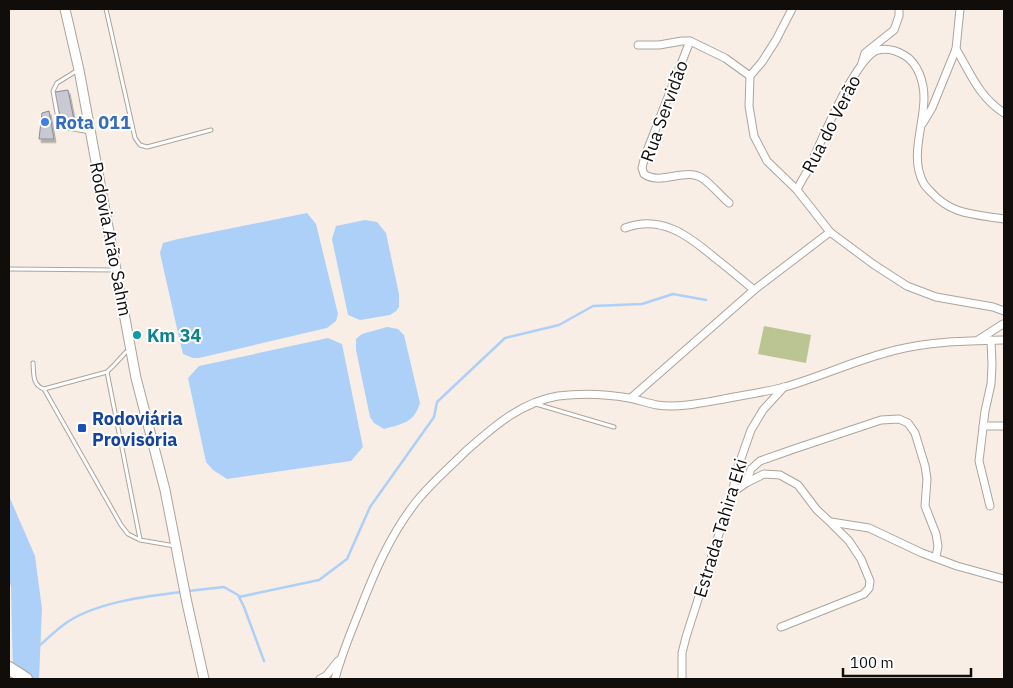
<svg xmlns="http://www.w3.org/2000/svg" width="1013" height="688" font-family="'IBM Plex Sans',sans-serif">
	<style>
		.green { fill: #bbc594 }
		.water { fill: #add0f9 }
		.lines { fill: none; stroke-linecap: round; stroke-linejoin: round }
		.stream { stroke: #add0f9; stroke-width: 2.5 }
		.building { fill: #c9c9d4; stroke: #8a8a94; filter: url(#shadow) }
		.service-casing { stroke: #ada49c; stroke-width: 5 }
		.minor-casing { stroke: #ada49c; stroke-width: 9 }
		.tertiary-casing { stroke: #ada49c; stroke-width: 11 }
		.motorway-casing { stroke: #ada49c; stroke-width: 14 }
		.service { stroke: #fff; stroke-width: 3 }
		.minor { stroke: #fff; stroke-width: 7 }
		.tertiary { stroke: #fff; stroke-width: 9 }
		.motorway { stroke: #fff; stroke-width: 12 }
		.shop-dot { fill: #3f7fe0; stroke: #fff; stroke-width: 2 }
		.culture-dot { fill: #0f9aa8; stroke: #fff; stroke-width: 2 }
		.transit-dot { fill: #1a4fb4; stroke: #fff; stroke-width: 2 }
		.labels { text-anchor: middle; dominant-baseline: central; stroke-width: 4; stroke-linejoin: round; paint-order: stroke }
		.street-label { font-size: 18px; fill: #100d0a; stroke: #fff }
		.shop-label { font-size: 18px; font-weight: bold; fill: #366cbe; stroke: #fff; text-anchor: start }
		.culture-label { font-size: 18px; font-weight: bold; fill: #0d838f; stroke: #fff; text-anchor: start }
		.transit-label { font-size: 18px; font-weight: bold; fill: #164399; stroke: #fff; text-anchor: start }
	</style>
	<defs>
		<filter id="shadow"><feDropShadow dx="2" dy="3.5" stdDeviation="0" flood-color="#0004"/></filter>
	</defs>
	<rect width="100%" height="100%" fill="#f8eee6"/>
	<path class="green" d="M 764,326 L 811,335 L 806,363 L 758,354 Z"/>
	<g class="water">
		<path d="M 307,213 L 316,224 L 338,314 L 336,321 L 327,328 L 199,358 L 193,358 L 183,354 L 181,346 L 160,253 L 163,243 L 178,239 Z"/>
		<path d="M 365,220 L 377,222 L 386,233 L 399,294 L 399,307 L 396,311 L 390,315 L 360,320 L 348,315 L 332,239 L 336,226 Z"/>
		<path d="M 387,327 L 398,329 L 404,335 L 420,403 C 414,423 402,424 384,429 L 374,423 L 370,417 L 356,350 L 356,339 L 362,334 Z"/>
		<path d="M 328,338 L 342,344 L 363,447 L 351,461 L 227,479 L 213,470 L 206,462 L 188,378 L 199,366 Z"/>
		<path d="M 9,496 L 35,556 L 42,609 L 39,679 L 13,679 L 11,587 L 9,579 Z"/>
	</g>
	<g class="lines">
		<g class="stream">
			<path d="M 188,591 L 224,587 L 238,595 L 244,607 L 264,661"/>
			<path d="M 239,597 L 319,580 L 347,559 L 370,507 L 434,417 L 437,402 L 505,338 L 559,325 L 593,306 L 642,304 L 673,294 L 706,300"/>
			<path d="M 39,646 C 48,638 58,628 69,621 C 99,602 147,596 182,592"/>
		</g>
	</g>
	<g class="building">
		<path d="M 68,90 L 74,120 L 61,122 L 55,92 Z"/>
		<path d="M 49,111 L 54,139 L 39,139 L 42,113 Z"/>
	</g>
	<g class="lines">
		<g class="service-casing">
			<g id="service">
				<path d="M 106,9 L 135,138 L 140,145 L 147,147 L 211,130"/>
				<path d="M 78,70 L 57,83 L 53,91 L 59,124 L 63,127 L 90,132"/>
				<path d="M 9,269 L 116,270"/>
				<path d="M 33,363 C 34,374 32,385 44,389 L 107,372 L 115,364 L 126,352"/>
				<path d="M 107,372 L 140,539"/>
				<path d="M 44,389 L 121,525 L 128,534 L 140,540 L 175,546"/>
				<path d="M 536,404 L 614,427"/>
			</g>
		</g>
		<g class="minor-casing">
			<g id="minor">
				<path d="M 792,9 L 776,40 L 762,62 L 750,76 L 749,106 L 754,136 L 767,161 L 797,190 L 830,232 L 873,264 L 907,286 L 936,297 L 993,307 L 1004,311"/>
				<path d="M 690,41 L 645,156 L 642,168 L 644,174 C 661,186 685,167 702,178 C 710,183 722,197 729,203"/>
				<path d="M 638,45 L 659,45 L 682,41 L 690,41 L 725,58 L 750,76"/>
				<path d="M 956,49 C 971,74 979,97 1004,113"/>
				<path d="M 862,63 L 865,53 L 894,30 L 899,16 L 899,9"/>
				<path d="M 923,123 L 932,108 L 956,49 L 960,9"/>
				<path d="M 797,190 C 800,183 804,177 808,170 C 819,147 855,57 878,50 C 887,48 897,51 904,55 C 918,63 924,82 924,98 C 924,126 909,158 924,184 C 926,187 929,190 931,192 C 953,216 975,214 1004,219"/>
				<path d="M 625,228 C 661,214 689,236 715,258 C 728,268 741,279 754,290"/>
				<path d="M 978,340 L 1003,324"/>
				<path d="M 631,398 L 754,290 L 830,232"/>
				<path d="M 983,426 L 1004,426"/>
				<path d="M 746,483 L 751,469 L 760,461 L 794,449 L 881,420 L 899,419 L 908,423 L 915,433 L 925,466 L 927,479 L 925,506 L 936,534 L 938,546 L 936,557"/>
				<path d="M 732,493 L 746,483 L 764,474 L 780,475 L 798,485 L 817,510 L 830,522 L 849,541 L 861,559 L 870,581 L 869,588 L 864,594 L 781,627"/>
				<path d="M 990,506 L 979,461 L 985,411 L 991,384 L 992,365 L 991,340"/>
				<path d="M 831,522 L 869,528 L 922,553 L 957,566 L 1004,579"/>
				<path d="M 320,679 L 326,676 L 338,661"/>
				<path d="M 335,679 C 341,656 350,634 359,612 C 374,573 390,535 416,502 C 431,483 449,468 466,451 C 493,427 521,402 558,396 C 581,393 606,394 629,398 C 638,400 648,403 657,405 C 679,408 702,403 724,399 C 744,395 765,392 785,387 C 823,376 858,359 896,350 C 931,341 968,341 1004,340"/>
				<path d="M 682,679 L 682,653 L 686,637 L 732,493 L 738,467 L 751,430 L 763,410 L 784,387"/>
			</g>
		</g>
		<g class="tertiary-casing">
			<path id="tertiary" d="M 65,9 L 79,70 L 136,378 L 165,490 L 187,603 L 204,679"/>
		</g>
		<g class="motorway-casing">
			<path id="motorway" d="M 9,668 L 26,679"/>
		</g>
		<use href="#service" class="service"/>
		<use href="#minor" class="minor"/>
		<use href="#tertiary" class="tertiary"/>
		<use href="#motorway" class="motorway"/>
	</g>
	<circle class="shop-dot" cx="45" cy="122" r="5"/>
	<circle class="culture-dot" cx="137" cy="335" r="5"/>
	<rect class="transit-dot" x="77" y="423" width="10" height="10" rx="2.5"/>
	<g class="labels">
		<g class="street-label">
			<text transform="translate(664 111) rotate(-70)">Rua Servidão</text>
			<text transform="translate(831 124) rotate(-63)">Rua do Verão</text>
			<text transform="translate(111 239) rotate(79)">Rodovia Arão Sahm</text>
			<text transform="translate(720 528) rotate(-73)">Estrada Tahira Eki</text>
		</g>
		<g class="shop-label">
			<text x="55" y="122">Rota 011</text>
		</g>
		<g class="culture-label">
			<text x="147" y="335">Km 34</text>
		</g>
		<g class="transit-label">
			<text x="92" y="418">Rodoviária<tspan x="92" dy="21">Provisória</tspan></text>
		</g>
	</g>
	<rect width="1013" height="688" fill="none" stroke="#100d0a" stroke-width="20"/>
	<path d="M843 668v8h128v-8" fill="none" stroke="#100d0a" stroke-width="2.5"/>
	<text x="850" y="668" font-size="15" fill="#100d0a" stroke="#ffffff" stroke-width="4" paint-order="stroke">100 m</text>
</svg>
